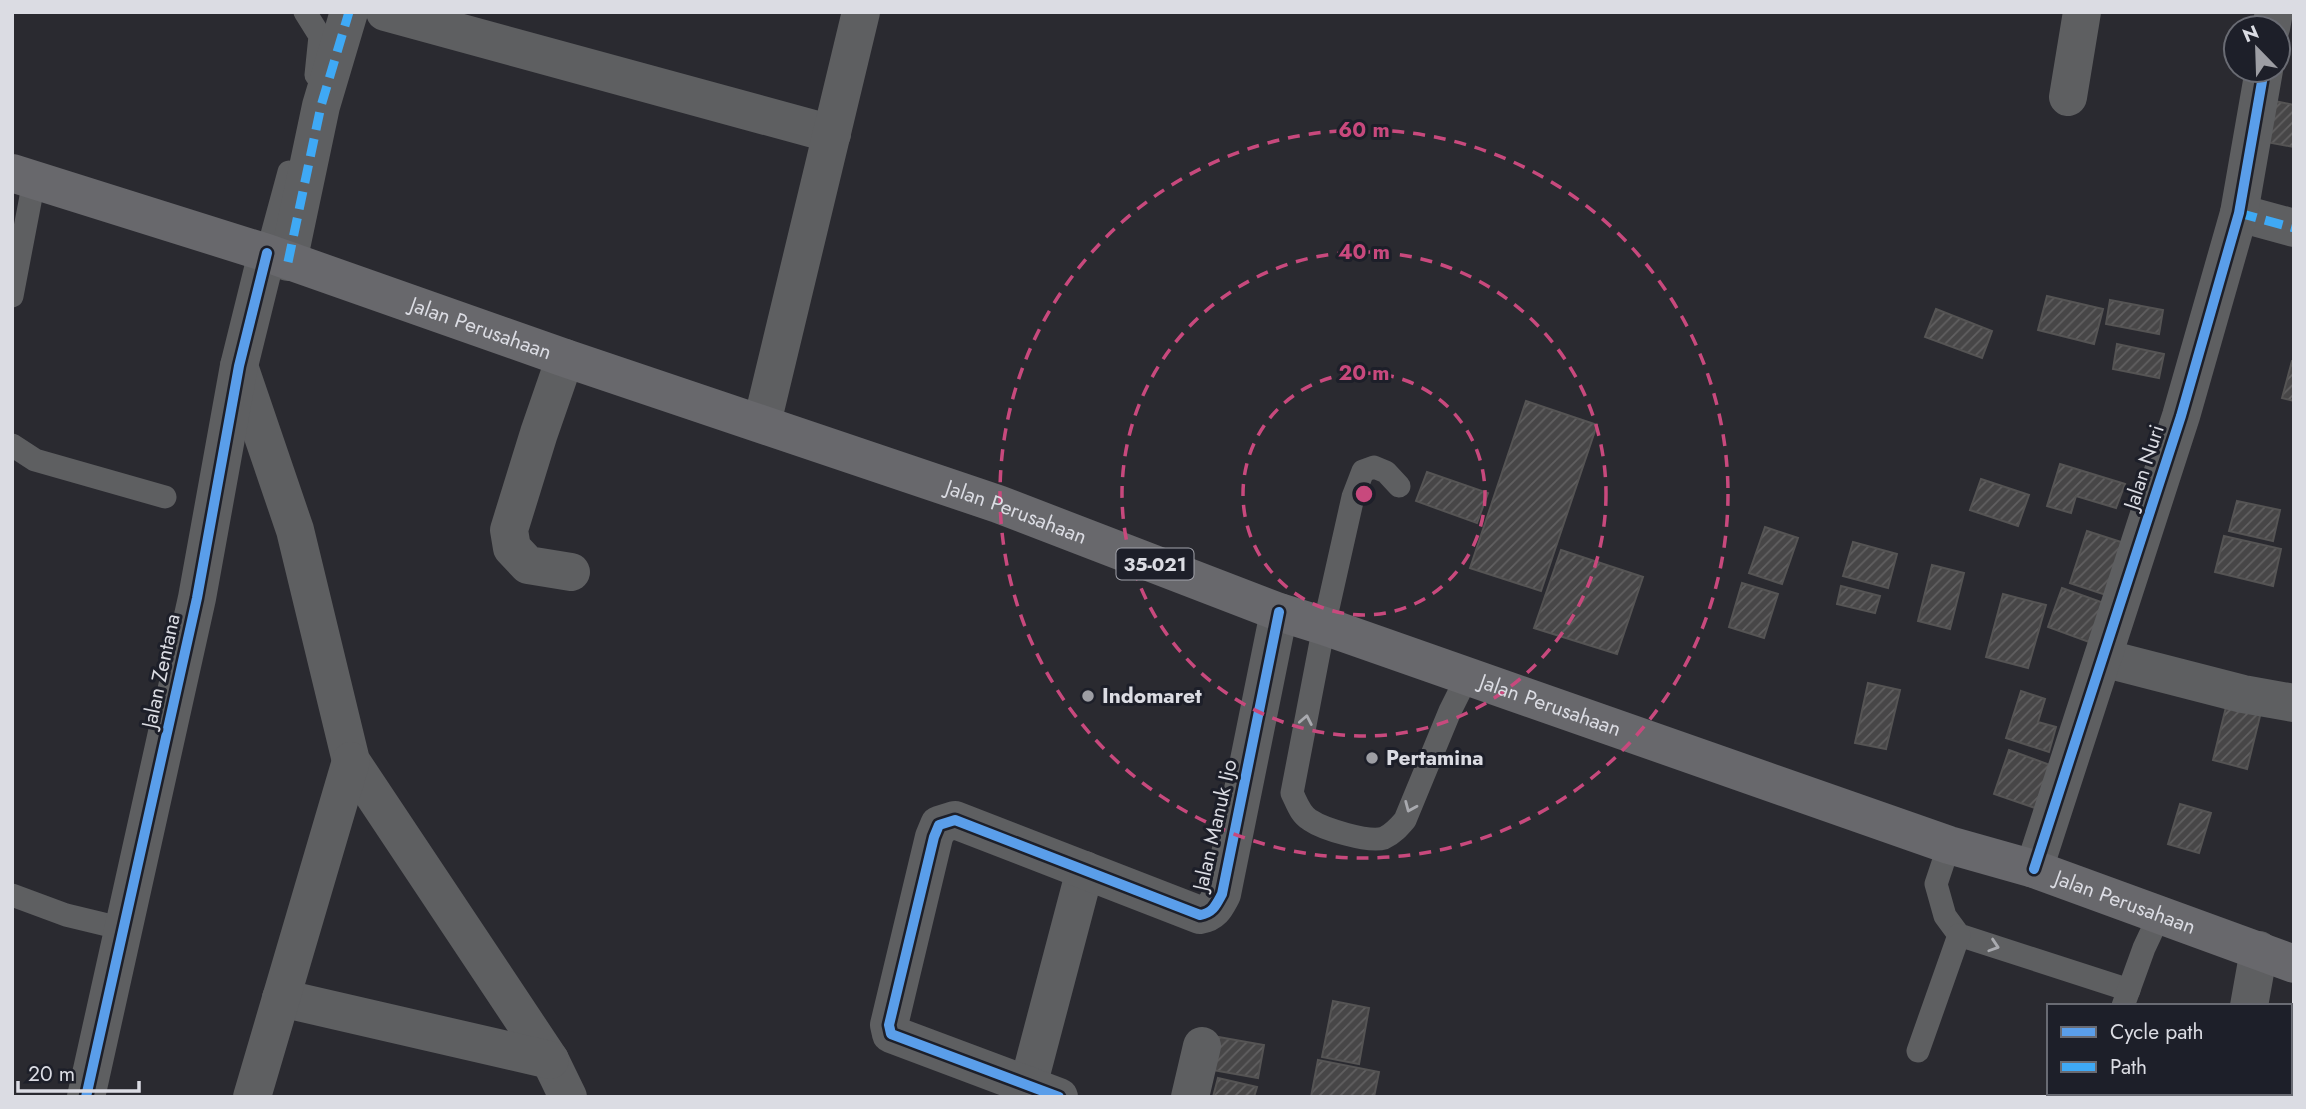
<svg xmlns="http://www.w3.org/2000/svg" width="2306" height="1109" font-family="Jost,sans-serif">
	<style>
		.building { fill: url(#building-hatch); stroke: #555454; stroke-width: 2 }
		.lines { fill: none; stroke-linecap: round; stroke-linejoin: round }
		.service { stroke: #5e5f61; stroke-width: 23 }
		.minor { stroke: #5e5f61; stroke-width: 38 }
		.tertiary { stroke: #5e5f61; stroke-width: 38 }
		.primary { stroke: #68686c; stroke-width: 38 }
		.quiet { stroke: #3fa9f5; stroke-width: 9; stroke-dasharray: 18 9; stroke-linecap: butt }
		.cycleway-casing { stroke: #1d1f29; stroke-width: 15 }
		.cycleway { stroke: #5a9eea; stroke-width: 10 }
		.oneway { stroke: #a9aaaf }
		.ring { fill: none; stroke: #c8497d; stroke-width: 3.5; stroke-dasharray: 12 9 }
		.poi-dot { fill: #9d9ea4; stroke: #1d1f29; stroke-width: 2.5 }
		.labels { text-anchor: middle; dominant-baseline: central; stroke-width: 6; stroke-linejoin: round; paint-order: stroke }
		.shield { fill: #1d1f29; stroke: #a2a3ab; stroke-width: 2 }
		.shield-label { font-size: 19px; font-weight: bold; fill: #dbdce3 }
		.street-label { font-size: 21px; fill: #dbdce3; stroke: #1d1f29 }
		.poi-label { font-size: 21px; font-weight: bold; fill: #dbdce3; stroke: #1d1f29; text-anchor: start }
		.centre { fill: #c8497d; stroke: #1d1f29; stroke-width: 3.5 }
		.ring-label { font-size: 21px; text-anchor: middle; font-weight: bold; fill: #c8497d; stroke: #1d1f29; stroke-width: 6; stroke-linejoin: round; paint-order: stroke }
	</style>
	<defs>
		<pattern id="building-hatch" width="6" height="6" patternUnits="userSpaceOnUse" patternTransform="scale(1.75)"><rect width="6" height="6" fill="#474647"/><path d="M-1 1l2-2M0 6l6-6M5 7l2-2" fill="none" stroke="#616061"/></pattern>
	</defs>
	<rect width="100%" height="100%" fill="#2a2a30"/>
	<g class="building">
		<path d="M 2270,100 L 2294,105 L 2294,147 L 2261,141 Z"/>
		<path d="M 2047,296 L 2103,309 L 2094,344 L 2038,330 Z"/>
		<path d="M 2110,300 L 2163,310 L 2159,334 L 2106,324 Z"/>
		<path d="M 1936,309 L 1992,331 L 1982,358 L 1925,337 Z"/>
		<path d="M 2117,344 L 2164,354 L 2159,378 L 2113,369 Z"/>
		<path d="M 2292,361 L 2294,361 L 2294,401 L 2282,398 Z"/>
		<path d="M 1526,401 L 1597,425 L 1541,591 L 1470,568 Z"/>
		<path d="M 2060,464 L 2125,484 L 2116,508 L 2076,496 L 2071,513 L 2047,506 Z"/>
		<path d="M 1427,472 L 1488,493 L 1477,523 L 1416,501 Z"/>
		<path d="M 1981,479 L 2029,495 L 2018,526 L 1970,510 Z"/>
		<path d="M 2237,501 L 2280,510 L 2273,541 L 2229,531 Z"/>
		<path d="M 1765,527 L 1798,538 L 1782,584 L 1749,573 Z"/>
		<path d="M 2087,531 L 2127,544 L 2109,596 L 2070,583 Z"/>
		<path d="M 2224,536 L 2281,549 L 2273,586 L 2215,572 Z"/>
		<path d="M 1853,542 L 1897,554 L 1888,588 L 1843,576 Z"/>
		<path d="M 1561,550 L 1643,577 L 1617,654 L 1534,628 Z"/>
		<path d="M 1932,565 L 1964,573 L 1950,629 L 1918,621 Z"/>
		<path d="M 1742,583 L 1778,594 L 1764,638 L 1729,627 Z"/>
		<path d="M 1841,586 L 1880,596 L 1875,613 L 1837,604 Z"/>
		<path d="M 2062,588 L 2104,603 L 2089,642 L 2048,627 Z"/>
		<path d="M 2003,594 L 2046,605 L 2028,668 L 1986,657 Z"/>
		<path d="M 1868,683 L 1900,690 L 1886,749 L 1855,743 Z"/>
		<path d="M 2021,691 L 2045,699 L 2038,722 L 2056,727 L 2049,752 L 2006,738 Z"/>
		<path d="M 2227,703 L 2261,712 L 2247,769 L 2213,760 Z"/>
		<path d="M 2009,750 L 2050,765 L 2035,808 L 1994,794 Z"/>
		<path d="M 2180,804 L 2211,813 L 2199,853 L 2168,844 Z"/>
		<path d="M 1333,1001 L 1369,1008 L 1359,1064 L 1322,1057 Z"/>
		<path d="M 1213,1036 L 1264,1045 L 1258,1078 L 1207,1069 Z"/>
		<path d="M 1318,1060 L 1379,1072 L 1374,1097 L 1311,1097 Z"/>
		<path d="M 1218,1078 L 1257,1087 L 1254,1097 L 1213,1097 Z"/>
	</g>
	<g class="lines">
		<g class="service">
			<path d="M 305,12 L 320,36 L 316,75"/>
			<path d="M 267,253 L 289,172"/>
			<path d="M 12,296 L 34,181"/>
			<path d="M 12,445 L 35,460 L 165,497"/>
			<path d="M 1399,486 L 1386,472 L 1374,467 L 1363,471 L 1353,497 L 1324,626 L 1292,793 C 1297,803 1300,814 1310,820 C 1323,829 1369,843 1384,838 C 1393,834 1399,827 1405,820 L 1450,711 L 1467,677"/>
			<path d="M 1949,845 L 1936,884 L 1945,916 L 1959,935 L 2129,990"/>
			<path d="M 12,895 L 66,915 L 124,929"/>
			<path d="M 2123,1006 L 2144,948 L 2159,916"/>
			<path d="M 1918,1051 L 1959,935"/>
			<path d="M 2086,1097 L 2087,1093"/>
		</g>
		<g class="minor">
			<path d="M 385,12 L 832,134"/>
			<path d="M 2271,28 L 2274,12"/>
			<path d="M 2068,97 L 2082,12"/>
			<path d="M 2239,213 L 2294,228"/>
			<path d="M 288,262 L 321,106 L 349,12"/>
			<path d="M 565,358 L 539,433 L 509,530 L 512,548 L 528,565 L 571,572"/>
			<path d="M 239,366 L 295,530 L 351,761 L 550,1060 L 568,1097"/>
			<path d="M 762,423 L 861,12"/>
			<path d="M 2103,658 L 2243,694 L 2294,703"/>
			<path d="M 2034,869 L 2181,416 L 2239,213 L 2264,70"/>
			<path d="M 281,998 L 550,1060"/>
			<path d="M 2249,1006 L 2259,950"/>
			<path d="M 1028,1086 L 1085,870"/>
			<path d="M 252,1097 L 351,761"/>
			<path d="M 1059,1097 L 891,1034 L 889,1025 L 934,837 L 939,825 L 955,820 L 1200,915 C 1213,913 1216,905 1222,894 L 1279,612"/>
			<path d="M 1190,1097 L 1202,1046"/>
			<path d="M 2222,1097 L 2223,1093"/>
		</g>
		<path class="tertiary" d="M 86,1097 L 197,598 L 239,366 L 267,253"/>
		<path class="primary" id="s1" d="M 12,173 L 267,253 L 565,358 L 998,504 L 1279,612 L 1324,626 L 1949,845 L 2034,869 L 2294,964"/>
		<g class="quiet">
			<path d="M 2239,213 L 2294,228"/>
			<path d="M 288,262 L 321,106 L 349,12"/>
		</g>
		<g class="cycleway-casing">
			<g id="cycleway">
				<path d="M 2034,869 L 2181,416 L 2239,213 L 2264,70"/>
				<path d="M 86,1097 L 197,598 L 239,366 L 267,253"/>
				<path d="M 1059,1097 L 891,1034 L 889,1025 L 934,837 L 939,825 L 955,820 L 1200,915 C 1213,913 1216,905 1222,894 L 1279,612"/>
			</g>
		</g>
		<use href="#cycleway" class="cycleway"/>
	</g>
	<defs><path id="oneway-chevron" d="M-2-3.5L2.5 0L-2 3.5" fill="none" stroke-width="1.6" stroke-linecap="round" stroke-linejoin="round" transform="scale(1.75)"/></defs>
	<g class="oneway">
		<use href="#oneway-chevron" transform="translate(1306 720) rotate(-79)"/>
		<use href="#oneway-chevron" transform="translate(1410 807) rotate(113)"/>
		<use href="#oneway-chevron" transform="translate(1994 946) rotate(18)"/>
	</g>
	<g class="ring">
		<circle cx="1364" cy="494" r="121"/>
		<circle cx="1364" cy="494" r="242"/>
		<circle cx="1364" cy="494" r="364"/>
	</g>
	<g class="poi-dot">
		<circle cx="1088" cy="696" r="7"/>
		<circle cx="1372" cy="758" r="7"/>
	</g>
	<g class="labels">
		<rect class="shield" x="1116.5" y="548.5" width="77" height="31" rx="5"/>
		<g class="shield-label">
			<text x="1155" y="564">35-021</text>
		</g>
		<g class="street-label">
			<text stroke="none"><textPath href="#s1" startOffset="494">Jalan Perusahaan</textPath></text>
			<text transform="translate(2144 467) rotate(-72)">Jalan Nuri</text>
			<text stroke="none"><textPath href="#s1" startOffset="1060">Jalan Perusahaan</textPath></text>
			<text transform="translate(161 671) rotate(-78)">Jalan Zentana</text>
			<text stroke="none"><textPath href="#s1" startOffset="1628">Jalan Perusahaan</textPath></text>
			<text transform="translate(1215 825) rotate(-77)">Jalan Manuk Ijo</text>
			<text stroke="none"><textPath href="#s1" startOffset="2236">Jalan Perusahaan</textPath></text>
		</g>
		<g class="poi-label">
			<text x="1102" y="696">Indomaret</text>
			<text x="1386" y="758">Pertamina</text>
		</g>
	</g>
	<circle cx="1364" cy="494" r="10" class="centre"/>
	<g class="ring-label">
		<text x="1364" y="137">60 m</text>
		<text x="1364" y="259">40 m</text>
		<text x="1364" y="380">20 m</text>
	</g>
	<rect width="2306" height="1109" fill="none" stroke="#dbdce3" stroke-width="28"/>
	<rect x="2047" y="1004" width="245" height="91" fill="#1d1f29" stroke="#696b73" stroke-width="2"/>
	<rect x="2061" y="1027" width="35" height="10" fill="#5a9eea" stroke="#696b73" stroke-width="2"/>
	<text x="2110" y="1039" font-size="21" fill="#dbdce3">Cycle path</text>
	<rect x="2061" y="1062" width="35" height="10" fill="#3fa9f5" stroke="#696b73" stroke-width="2"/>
	<text x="2110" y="1074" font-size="21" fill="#dbdce3">Path</text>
	<g transform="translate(2257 49) rotate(337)"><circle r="33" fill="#1d1f29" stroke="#696b73" stroke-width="2"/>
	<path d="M0-5L12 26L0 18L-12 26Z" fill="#9d9ea4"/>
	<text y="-10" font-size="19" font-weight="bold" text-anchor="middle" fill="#dbdce3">N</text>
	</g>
	<path d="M18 1081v10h121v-10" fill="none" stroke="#dbdce3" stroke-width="3.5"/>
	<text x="28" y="1081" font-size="21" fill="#dbdce3" stroke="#1d1f29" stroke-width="5" paint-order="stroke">20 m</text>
</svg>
